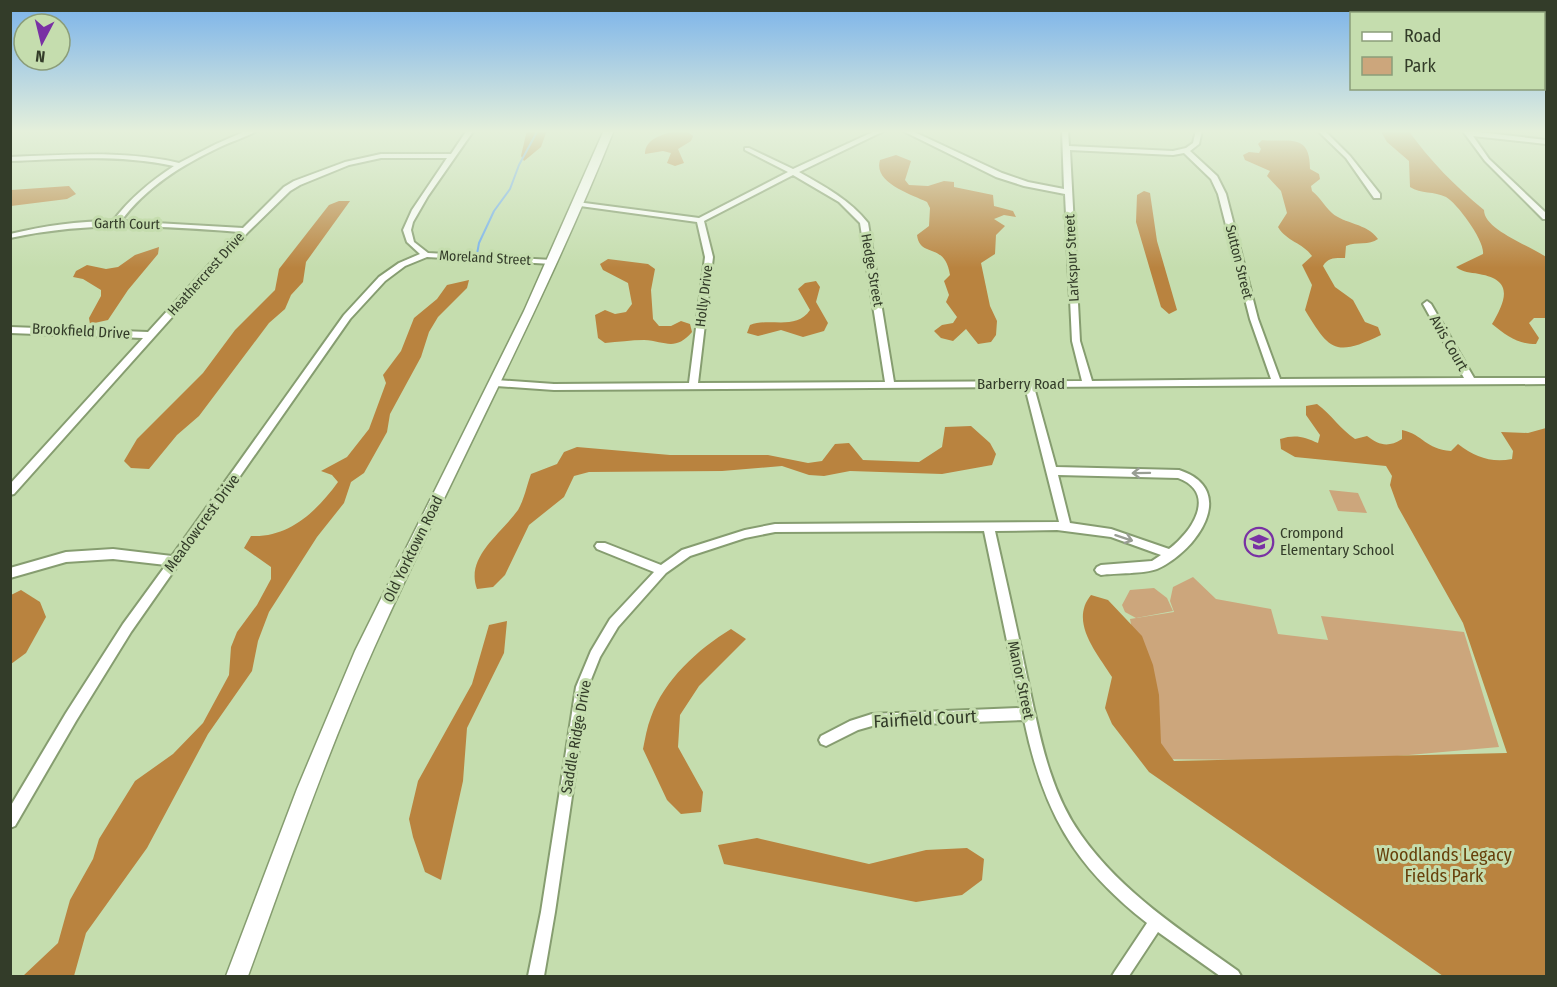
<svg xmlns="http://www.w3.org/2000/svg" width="1557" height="987" font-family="'Fira Sans Condensed',sans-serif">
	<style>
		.green { fill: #cca67c }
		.forest { fill: #b9833f }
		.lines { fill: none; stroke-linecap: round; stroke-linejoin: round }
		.stream { stroke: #74afec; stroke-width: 2 }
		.minor-casing { stroke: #869d70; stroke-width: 4 }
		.secondary-casing { stroke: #869d70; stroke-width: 3 }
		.minor { fill: #fff; fill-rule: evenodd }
		.secondary { fill: #fff; fill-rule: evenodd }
		.oneway { stroke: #999e94 }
		.labels { text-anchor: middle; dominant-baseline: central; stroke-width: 6; stroke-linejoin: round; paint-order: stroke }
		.far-street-label { font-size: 14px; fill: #333c29; stroke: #c5ddae }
		.street-label { font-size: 15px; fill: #333c29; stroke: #c5ddae }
		.poi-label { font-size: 15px; fill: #333c29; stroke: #c5ddae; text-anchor: start }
		.near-street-label { font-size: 18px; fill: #333c29; stroke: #c5ddae }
		.near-park-label { font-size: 18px; fill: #67410b; stroke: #c5ddae }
	</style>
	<rect width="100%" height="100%" fill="#c5ddae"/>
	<g class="green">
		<path d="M 1329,490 L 1358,493 L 1367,513 L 1338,511 Z"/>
		<path d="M 1193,577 L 1216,599 L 1271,609 L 1278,634 L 1328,640 L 1321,616 L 1464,632 L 1499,747 L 1341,761 L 1157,759 L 1130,619 L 1174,612 L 1170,601 L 1173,587 Z"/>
		<path d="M 1154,588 L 1167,598 L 1173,611 L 1136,618 L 1125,612 L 1122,605 L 1130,590 Z"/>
	</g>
	<g class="forest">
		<path d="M 527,130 L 547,130 L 541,147 L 524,161 L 521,156 Z"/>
		<path d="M 1380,130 L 1408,130 C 1430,161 1455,186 1484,210 C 1484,230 1531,246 1546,257 L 1546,318 L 1534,318 L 1529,323 L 1539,338 L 1536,344 C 1517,344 1507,336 1492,324 C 1506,300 1514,280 1479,274 C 1469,272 1464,273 1456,267 L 1483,254 C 1485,241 1457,203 1446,197 C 1434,191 1421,194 1410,187 L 1409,161 L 1387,142 Z"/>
		<path d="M 676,131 L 688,132 L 693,136 L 691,141 L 678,149 L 684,163 L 675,166 L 667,163 L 671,153 L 663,151 L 645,154 C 645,138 664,134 676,131 Z"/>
		<path d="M 1262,140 C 1289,143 1310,132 1310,169 L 1319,174 L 1320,179 L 1311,186 L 1312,191 C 1321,198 1324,206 1332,213 C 1344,224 1367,223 1378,239 C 1369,246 1357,241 1346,246 L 1345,258 C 1336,258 1328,257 1323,266 L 1335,287 L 1353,300 L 1365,322 L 1378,327 L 1381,335 C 1335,357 1330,351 1305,310 L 1312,285 L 1302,265 L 1312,256 C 1303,243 1286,241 1278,227 L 1287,213 L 1281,191 L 1267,176 L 1270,171 L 1245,160 L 1243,155 L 1249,152 L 1259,153 L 1261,149 L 1258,144 Z"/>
		<path d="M 896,155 L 911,161 L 905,180 L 909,185 L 928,186 L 944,181 L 954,182 L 954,187 L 993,195 L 994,206 L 1013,211 L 1016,217 L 1004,215 L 994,219 L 1005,226 L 996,235 L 995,254 L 981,263 L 990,306 L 997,321 L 996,335 L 991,342 L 978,344 L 966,329 L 953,341 L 941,338 L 934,331 L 942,325 L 953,323 L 957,317 L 946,302 L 949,295 L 944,281 L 950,275 C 945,241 920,259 917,235 L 929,226 L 930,208 L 927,202 C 911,194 873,183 880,160 Z"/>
		<path d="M 69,186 L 76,194 L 67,199 L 11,206 L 11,190 Z"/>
		<path d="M 1144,191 L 1150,193 L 1157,241 L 1177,310 L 1169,314 L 1161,307 L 1136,222 L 1137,195 Z"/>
		<path d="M 339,201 L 350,201 L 306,262 L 303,282 L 291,295 L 285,309 L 269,323 L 199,416 L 177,435 L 149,469 L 131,468 L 124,461 L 137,439 L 203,373 L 235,330 L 275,290 L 279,269 L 329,205 Z"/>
		<path d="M 159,247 L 158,254 L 128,290 L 108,320 L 90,324 L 89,318 L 101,296 L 101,290 L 83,279 L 73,277 L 76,271 L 87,265 L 106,269 L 118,267 L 135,255 Z"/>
		<path d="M 608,259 L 648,264 L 655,269 L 651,290 L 653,319 L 659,326 L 671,326 L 681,321 L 690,324 L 692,332 C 675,352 665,341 644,340 C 631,340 618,342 605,343 L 598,338 L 595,315 L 605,310 L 615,314 L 626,312 L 632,304 L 628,283 L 603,270 L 600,264 Z"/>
		<path d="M 469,280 L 467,288 L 438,317 L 429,332 L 421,357 L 390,414 L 387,432 L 364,473 L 351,482 L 344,503 L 317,537 L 269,612 L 258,641 L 252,671 L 208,734 L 147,848 L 86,933 L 74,976 L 23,976 L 58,943 L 70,900 L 93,859 L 99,839 L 135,781 L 173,754 L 203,723 L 229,675 L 231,647 L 237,632 L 257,605 L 271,579 L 271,567 L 244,548 L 251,536 C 289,538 317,511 338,482 L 332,475 L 321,471 L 347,457 L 369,429 L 386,383 L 383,375 L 401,351 L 414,318 L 437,299 L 447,285 Z"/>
		<path d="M 816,281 L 820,287 L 816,302 L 828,323 L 824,331 L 803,337 L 781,330 L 758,336 L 747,333 L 750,325 C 770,317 796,331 810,310 L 798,289 L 805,283 Z"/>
		<path d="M 1317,404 C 1332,415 1340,429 1355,439 L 1367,436 C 1379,445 1388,448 1402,439 L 1402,430 C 1424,435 1425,449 1451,451 L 1458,444 C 1475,457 1491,463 1512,459 L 1513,451 L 1501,432 L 1528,433 L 1546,428 L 1546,976 L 1443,976 L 1149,772 L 1112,724 L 1105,708 L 1112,677 C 1097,653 1069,622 1091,595 L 1108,600 L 1142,636 L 1153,665 L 1159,695 L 1161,743 L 1174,761 L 1507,753 L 1463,623 L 1398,507 L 1390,485 L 1392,476 L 1386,466 L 1295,457 L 1281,449 L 1280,439 C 1296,434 1304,437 1318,443 L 1320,435 L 1306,415 L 1306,406 Z"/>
		<path d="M 971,426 L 990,443 L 996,454 L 992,465 L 942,474 L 850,471 L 824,476 L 809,475 L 782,466 L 722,471 L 589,472 L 574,476 L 564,497 L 529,525 L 505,575 L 493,587 L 477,589 C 465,557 501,534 518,510 C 524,500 527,485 531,474 L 557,464 L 564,452 L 577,447 L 670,455 L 768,455 L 808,463 L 822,461 L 835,444 L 849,443 L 863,460 L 919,462 L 942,447 L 945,427 Z"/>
		<path d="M 21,590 L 40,602 L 46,617 L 26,653 L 11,664 L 11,595 Z"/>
		<path d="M 507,621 L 504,653 L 467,728 L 463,781 L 441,880 L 425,872 L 413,837 L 409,819 L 418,781 L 472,684 L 489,625 Z"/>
		<path d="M 731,629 L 746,639 L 699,686 L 680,715 L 678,747 L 703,792 L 701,812 L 681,814 L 667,800 L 643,749 C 645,739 647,727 651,717 C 664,680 698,649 731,629 Z"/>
		<path d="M 757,838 L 869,864 L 926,850 L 967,848 L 984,859 L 982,880 L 962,895 L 916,902 L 724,864 L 718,845 Z"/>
	</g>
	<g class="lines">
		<path class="stream" d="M 477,254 L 479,243 L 494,211 L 510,189 L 519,165 L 538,130"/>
		<g class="minor-casing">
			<g id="minor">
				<path d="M 248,130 L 258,130 C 247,137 232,141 220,147 C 182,165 146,187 121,221 L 243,228 L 284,187 L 294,181 L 345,162 L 381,154 L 451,154 L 467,130 L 474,130 L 428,196 L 413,222 L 411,230 L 414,242 L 428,253 L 552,260 L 556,262 L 552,264 L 427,257 L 405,266 L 385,281 L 350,319 L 131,632 L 76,721 L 15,826 L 10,828 L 10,807 L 66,713 L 123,624 L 166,565 L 113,559 L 66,562 L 10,578 L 10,568 L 66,552 L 113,549 L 172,556 L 344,315 L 379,277 L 399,263 L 420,254 L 407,242 L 403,230 L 412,210 L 447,158 L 381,158 L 349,165 L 300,185 L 290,191 L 248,232 L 14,494 L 10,495 L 10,484 L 143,338 L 10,333 L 10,327 L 148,332 L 239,232 C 160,226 89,221 10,238 L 10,234 C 44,226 78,221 113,221 C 130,198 150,182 174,166 C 120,154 65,159 10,161 L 10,157 C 67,155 123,150 179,163 L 216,144 Z"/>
				<path d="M 877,130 L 886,130 L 799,172 C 824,186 850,200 868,223 L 894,382 L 1082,381 L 1072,341 L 1065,194 L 1024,186 L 996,177 L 901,130 L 910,130 L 1002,173 L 1028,182 L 1064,189 L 1062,130 L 1068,130 L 1069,146 L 1173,151 L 1186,148 L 1193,143 L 1196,130 L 1202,130 L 1199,144 L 1190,151 L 1217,176 L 1226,194 L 1258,319 L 1280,379 L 1464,378 L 1423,304 L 1427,301 L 1431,304 L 1474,378 L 1546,378 L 1546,384 L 1034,387 L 1056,467 L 1179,470 C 1240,490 1196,552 1157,569 C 1145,574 1115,573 1101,575 L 1097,573 L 1095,570 L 1097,567 L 1101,565 L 1152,561 L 1161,555 L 1111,537 L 1057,530 L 995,531 C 1006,580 1017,628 1027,677 C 1039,731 1048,789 1081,835 C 1121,892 1182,931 1238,971 L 1241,976 L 1220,976 L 1158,932 L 1129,976 L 1112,976 L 1115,971 L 1147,923 C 1073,865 1043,811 1024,720 L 872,726 L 858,730 L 826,746 L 821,744 L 819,740 L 821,736 L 850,721 L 872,714 L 1021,708 L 984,531 L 775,532 L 745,538 L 690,556 L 666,573 L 618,627 L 600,657 L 588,687 L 555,912 L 544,976 L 528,976 L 541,912 L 576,687 L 591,651 L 610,619 L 654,572 L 597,549 L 595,546 L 597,543 L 605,543 L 661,565 L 682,550 L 745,530 L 775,524 L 1059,522 L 1025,387 L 554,390 L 496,386 L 491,383 L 496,380 L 554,384 L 689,383 L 705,257 L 697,222 L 580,206 L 577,206 L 577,202 L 699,218 L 788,172 L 745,150 L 745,148 L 749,148 L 793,169 ZM 1070,150 L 1173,155 L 1184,153 L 1211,179 L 1218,194 L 1250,319 L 1271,379 L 1092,381 L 1080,341 ZM 793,175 L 839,202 L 860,223 L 885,382 L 698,383 L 713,257 L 704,221 ZM 1058,475 L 1178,478 C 1218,493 1192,532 1169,549 L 1111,529 L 1070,523 Z"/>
				<path d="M 1317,130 L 1324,130 L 1350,156 L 1380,194 L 1380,198 L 1374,198 L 1346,158 Z"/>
				<path d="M 1462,130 L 1546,140 L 1546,144 L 1473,136 L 1489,159 L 1546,213 L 1546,219 L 1543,219 L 1485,161 Z"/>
			</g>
		</g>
		<g class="secondary-casing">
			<path id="secondary" d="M 604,130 L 614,130 C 543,307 452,474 374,648 C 326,755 288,866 248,976 L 226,976 L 297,789 L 355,651 L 524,311 Z"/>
		</g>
		<use href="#minor" class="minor"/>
		<use href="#secondary" class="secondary"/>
	</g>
	<defs><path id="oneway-shaft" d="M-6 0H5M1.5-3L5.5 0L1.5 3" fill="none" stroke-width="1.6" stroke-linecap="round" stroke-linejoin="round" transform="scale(1.5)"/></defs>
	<g class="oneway">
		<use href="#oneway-shaft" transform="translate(1141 473) rotate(179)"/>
		<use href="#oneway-shaft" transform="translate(1124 538) rotate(18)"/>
	</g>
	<linearGradient id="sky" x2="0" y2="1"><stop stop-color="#79b2ea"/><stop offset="0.49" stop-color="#e5f0db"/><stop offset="1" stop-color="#e5f0db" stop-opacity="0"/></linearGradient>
	<rect width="1557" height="268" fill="url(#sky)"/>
	<defs>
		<g id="school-ring" transform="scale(1.5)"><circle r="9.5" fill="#c5ddae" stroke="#7931a4" stroke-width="1.5"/><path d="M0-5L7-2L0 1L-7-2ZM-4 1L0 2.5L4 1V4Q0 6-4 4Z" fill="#7931a4"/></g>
	</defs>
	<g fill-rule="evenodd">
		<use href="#school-ring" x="1259" y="542"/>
	</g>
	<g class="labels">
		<g class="far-street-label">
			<text transform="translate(127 224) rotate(1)">Garth Court</text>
			<text transform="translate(485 258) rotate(3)">Moreland Street</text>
			<text transform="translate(1072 258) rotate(-93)">Larkspur Street</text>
			<text transform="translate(1239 262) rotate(76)">Sutton Street</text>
			<text transform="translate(872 270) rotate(80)">Hedge Street</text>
			<text transform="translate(206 274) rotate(-48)">Heathercrest Drive</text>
			<text transform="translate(704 296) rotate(-83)">Holly Drive</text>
		</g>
		<g class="street-label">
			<text transform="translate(81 331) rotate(3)">Brookfield Drive</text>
			<text transform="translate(1449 343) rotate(60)">Avis Court</text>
			<text x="1021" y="384">Barberry Road</text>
			<text transform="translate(202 523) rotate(-54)">Meadowcrest Drive</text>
			<text transform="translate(413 549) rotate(-64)">Old Yorktown Road</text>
			<text transform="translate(1021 680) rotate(78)">Manor Street</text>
			<text transform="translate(576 737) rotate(-80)">Saddle Ridge Drive</text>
		</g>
		<g class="poi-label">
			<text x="1280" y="533">Crompond<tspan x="1280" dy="17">Elementary School</tspan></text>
		</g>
		<g class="near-street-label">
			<text transform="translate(925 719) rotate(-3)">Fairfield Court</text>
		</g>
		<g class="near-park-label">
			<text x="1444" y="855">Woodlands Legacy<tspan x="1444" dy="21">Fields Park</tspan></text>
		</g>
	</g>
	<rect width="1557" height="987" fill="none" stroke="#333c29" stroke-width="24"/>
	<rect x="1350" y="12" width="195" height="78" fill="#c5ddae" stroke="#8b9d79" stroke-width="1.5"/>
	<rect x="1362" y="32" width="30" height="9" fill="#ffffff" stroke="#8b9d79" stroke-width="1.5"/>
	<text x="1404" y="42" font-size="18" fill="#333c29">Road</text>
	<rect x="1362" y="57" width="30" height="18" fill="#cca67c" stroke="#8b9d79" stroke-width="1.5"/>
	<text x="1404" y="72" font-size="18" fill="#333c29">Park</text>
	<g transform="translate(42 42) rotate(187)"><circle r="28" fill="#c5ddae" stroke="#8b9d79" stroke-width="1.5"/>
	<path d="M0-4.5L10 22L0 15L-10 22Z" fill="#7931a4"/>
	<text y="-9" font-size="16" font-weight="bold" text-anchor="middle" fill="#333c29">N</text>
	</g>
</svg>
